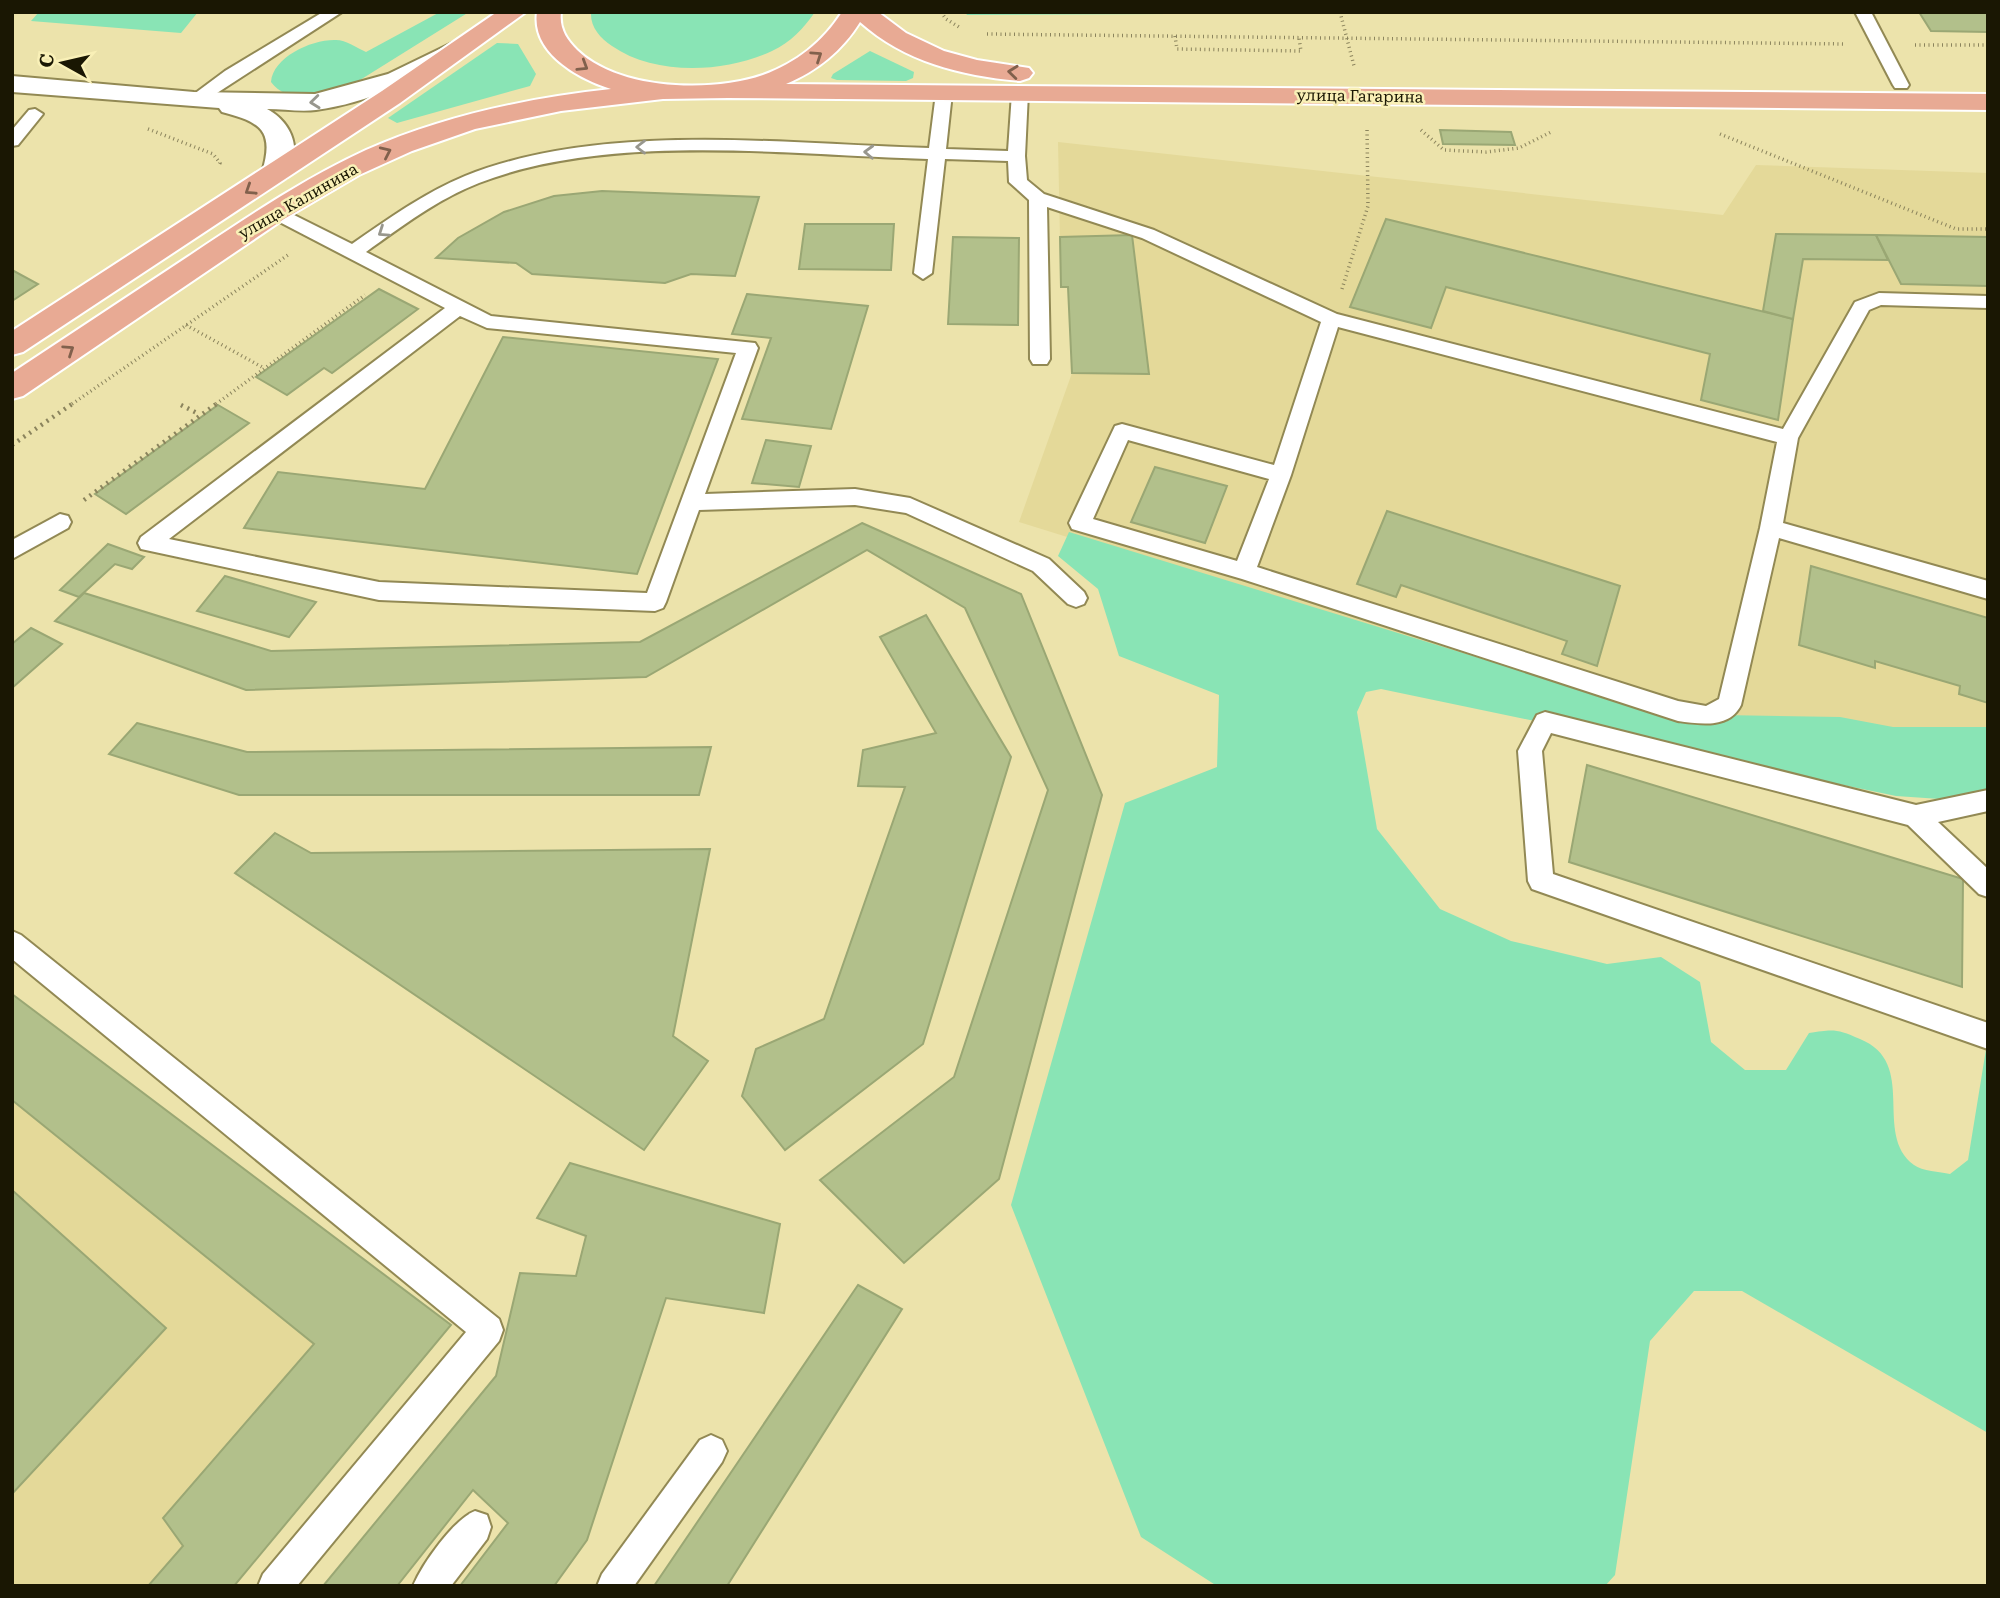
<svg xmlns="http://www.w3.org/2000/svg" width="2000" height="1598" font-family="'Roboto Serif',serif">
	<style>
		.built { fill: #e4d999 }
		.green { fill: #89e4b5 }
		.building { fill: #b2c08b; stroke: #9aa774; stroke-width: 2 }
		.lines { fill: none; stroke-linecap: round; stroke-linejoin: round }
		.lane-casing { stroke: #928954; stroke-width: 4 }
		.secondary-casing { stroke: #928954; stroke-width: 4 }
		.primary-casing { stroke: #fff; stroke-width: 4 }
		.path-far1 { stroke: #8b845d; stroke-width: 3.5; stroke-dasharray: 1 3.5; stroke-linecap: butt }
		.path { stroke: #8b845d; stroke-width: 4.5; stroke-dasharray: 2 5; stroke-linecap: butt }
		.lane { fill: #fff; fill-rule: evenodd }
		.secondary { fill: #fff; fill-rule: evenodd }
		.primary { fill: #e8aa94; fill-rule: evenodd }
		.oneway { stroke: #81604c }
		.oneway2 { stroke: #98978e }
		.labels { text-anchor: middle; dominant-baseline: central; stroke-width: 5; stroke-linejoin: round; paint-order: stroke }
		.far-street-label { font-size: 16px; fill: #1a1703; stroke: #f9f0b7 }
	</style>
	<rect width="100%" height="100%" fill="#ece3ab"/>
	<g class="built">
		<path d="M 1058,142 L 1723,215 L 1756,165 L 1988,173 L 1988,762 L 1719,740 L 1019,522 L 1072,373 L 1068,288 L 1061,287 Z"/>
		<path d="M 12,1100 L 314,1344 L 163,1518 L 183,1546 L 148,1586 L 12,1586 Z"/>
	</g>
	<g class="green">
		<path d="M 39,12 L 198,12 L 181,33 L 31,21 Z"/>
		<path d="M 440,12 L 469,12 L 344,90 C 321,96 287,104 271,82 C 273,57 312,39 336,40 C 346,40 357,48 366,52 Z"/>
		<path d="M 591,12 L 815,12 C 803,29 791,42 772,51 C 725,73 655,76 612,46 C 600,38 590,27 591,12 Z"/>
		<path d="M 965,12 L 1556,12 L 967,15 Z"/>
		<path d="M 497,43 L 518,44 L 536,74 L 530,86 L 397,123 L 388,118 Z"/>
		<path d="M 870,51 L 914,72 L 913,78 L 906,81 L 837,80 L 831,78 L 833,74 Z"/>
		<path d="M 1069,532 L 1662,714 L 1840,717 L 1893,727 L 1988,727 L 1988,789 L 1940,799 L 1896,796 L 1381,689 L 1366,692 L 1357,712 L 1377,829 L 1440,909 L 1511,941 L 1607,964 L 1661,957 L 1700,982 L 1711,1042 L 1745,1070 L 1786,1070 L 1809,1033 C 1834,1029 1837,1029 1860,1039 C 1919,1063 1872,1134 1914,1165 C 1922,1171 1940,1172 1950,1174 L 1968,1160 L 1988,1037 L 1988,1433 L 1742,1291 L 1694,1291 L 1650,1341 L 1615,1575 L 1605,1586 L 1217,1586 L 1141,1537 L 1011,1205 L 1125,803 L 1217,767 L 1219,695 L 1119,656 L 1098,589 L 1058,556 Z"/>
	</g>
	<g class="building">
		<path d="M 1919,12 L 1988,12 L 1988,32 L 1931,31 Z"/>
		<path d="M 1440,130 L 1511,132 L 1515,145 L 1443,144 Z"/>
		<path d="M 602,191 L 759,197 L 735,276 L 691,274 L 665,283 L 532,274 L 516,263 L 436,258 L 458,238 L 504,212 L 554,196 Z"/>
		<path d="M 1386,219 L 1793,319 L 1778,420 L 1701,400 L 1710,354 L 1446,287 L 1431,328 L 1350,307 Z"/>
		<path d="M 805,224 L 894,224 L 891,270 L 799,269 Z"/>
		<path d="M 1776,234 L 1876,235 L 1888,260 L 1803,259 L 1793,319 L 1763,311 Z"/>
		<path d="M 1132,235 L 1149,374 L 1072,373 L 1068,287 L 1061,287 L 1060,237 Z"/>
		<path d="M 1876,235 L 1988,237 L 1988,286 L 1901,284 Z"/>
		<path d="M 953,237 L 1019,238 L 1018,325 L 948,324 Z"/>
		<path d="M 12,270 L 38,284 L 12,301 Z"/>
		<path d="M 379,289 L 418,309 L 332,373 L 324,368 L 287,395 L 256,377 Z"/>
		<path d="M 747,294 L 868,306 L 831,429 L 742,419 L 771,338 L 732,334 Z"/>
		<path d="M 503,337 L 718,359 L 637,574 L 244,528 L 278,472 L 425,489 Z"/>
		<path d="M 218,405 L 249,423 L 126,514 L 95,494 Z"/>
		<path d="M 766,440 L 811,446 L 799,487 L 752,483 Z"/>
		<path d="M 1155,467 L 1227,486 L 1205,543 L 1131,522 Z"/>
		<path d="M 1387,511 L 1620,586 L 1597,666 L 1562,654 L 1567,641 L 1401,585 L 1396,597 L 1357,584 Z"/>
		<path d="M 862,523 L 1021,594 L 1102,795 L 999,1179 L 904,1263 L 820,1180 L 954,1077 L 1048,790 L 965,608 L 867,550 L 646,677 L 246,690 L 55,621 L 84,593 L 271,651 L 640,642 Z"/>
		<path d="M 108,544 L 144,557 L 132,569 L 115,564 L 79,597 L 60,590 Z"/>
		<path d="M 1811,566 L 1988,618 L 1988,703 L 1959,694 L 1960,686 L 1875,661 L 1875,668 L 1799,645 Z"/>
		<path d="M 225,576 L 316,602 L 289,637 L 197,611 Z"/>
		<path d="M 926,615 L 1011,757 L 923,1044 L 785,1150 L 742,1096 L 756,1049 L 824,1019 L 905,787 L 858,786 L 863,750 L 936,733 L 880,637 Z"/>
		<path d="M 31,628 L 62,644 L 12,688 L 12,644 Z"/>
		<path d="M 137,723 L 247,752 L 711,747 L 699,795 L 239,795 L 109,754 Z"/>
		<path d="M 1587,765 L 1963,879 L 1962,987 L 1569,862 Z"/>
		<path d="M 275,833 L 311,853 L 710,849 L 673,1036 L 708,1061 L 644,1150 L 235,873 Z"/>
		<path d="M 12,994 L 451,1325 L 234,1586 L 148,1586 L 183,1546 L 163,1518 L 314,1344 L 12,1100 Z"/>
		<path d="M 570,1163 L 780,1224 L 764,1313 L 666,1298 L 587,1540 L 554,1586 L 460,1586 L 508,1523 L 473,1490 L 397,1586 L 323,1586 L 496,1376 L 520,1273 L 576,1276 L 586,1236 L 537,1218 Z"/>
		<path d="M 12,1190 L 166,1328 L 12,1494 Z"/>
		<path d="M 858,1285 L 902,1309 L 727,1586 L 654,1586 Z"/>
	</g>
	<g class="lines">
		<g class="lane-casing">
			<g id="lane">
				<path d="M 323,12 L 342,12 L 200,104 L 194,105 L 186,100 L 225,71 Z"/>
				<path d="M 1855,12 L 1871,12 L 1909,85 L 1907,88 L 1895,88 L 1893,85 Z"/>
				<path d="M 944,88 L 952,93 L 946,149 L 1008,151 L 1012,93 L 1020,88 L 1026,89 L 1028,93 L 1025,156 L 1027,180 L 1044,194 L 1154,230 L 1337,314 L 1783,429 L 1855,302 L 1879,293 L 1988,296 L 1988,308 L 1881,305 L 1869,310 L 1798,438 L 1783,523 L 1988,581 L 1988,599 L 1779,538 L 1741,705 C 1729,729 1700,724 1678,721 L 1242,579 L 1072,529 L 1069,523 L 1115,426 L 1122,424 L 1274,465 L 1321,322 L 1142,238 L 1047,207 L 1050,359 L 1047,364 L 1033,364 L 1030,359 L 1029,200 L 1009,182 L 1008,161 L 945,159 L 932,273 L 923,279 L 914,273 L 928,159 C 789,155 610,132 479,183 C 438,199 402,226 366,252 L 491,316 L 755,343 L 758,348 L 705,494 L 855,489 L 910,498 L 1049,559 L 1084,592 L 1087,598 L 1084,604 L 1076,607 L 1068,604 L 1033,571 L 906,513 L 855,505 L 699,510 L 666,602 L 663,608 L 655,611 L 379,600 L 141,549 L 138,543 L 141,537 L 445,308 L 268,216 L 265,212 L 268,208 L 280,208 L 352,244 C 388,219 424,193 465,176 C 603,121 783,144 929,148 L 936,93 ZM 460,316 L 487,328 L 736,353 L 647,593 L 379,582 L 169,539 ZM 1338,327 L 1777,442 L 1760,528 L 1719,699 L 1706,706 L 1678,701 L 1257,567 L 1291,475 ZM 1128,440 L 1269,479 L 1237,561 L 1093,519 Z"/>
				<path d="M 35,109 L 43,114 L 18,145 L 12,146 L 12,130 L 29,110 Z"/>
				<path d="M 60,514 L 68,516 L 71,522 L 68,528 L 12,559 L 12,540 Z"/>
				<path d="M 1545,712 L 1916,805 L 1988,790 L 1988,811 L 1938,822 L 1988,869 L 1988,897 L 1979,894 L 1908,825 L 1551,733 L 1542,751 L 1553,874 L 1988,1023 L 1988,1049 L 1532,889 L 1528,881 L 1518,751 L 1537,715 Z"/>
				<path d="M 12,931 L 21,935 L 499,1319 L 503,1330 L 499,1341 L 297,1586 L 258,1586 L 263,1574 L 466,1332 L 12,959 Z"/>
				<path d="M 711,1435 L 722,1440 L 727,1451 L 722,1462 L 634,1586 L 597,1586 L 602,1574 L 700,1440 Z"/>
				<path d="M 475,1511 L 487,1515 L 491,1527 L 487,1539 L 451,1586 L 413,1586 C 422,1564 454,1519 475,1511 Z"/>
			</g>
		</g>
		<g class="secondary-casing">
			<path id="secondary" d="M 454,42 L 463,45 L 467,50 L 463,55 C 416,79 369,103 316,110 C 300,112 283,109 267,109 C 293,123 303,152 286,178 L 276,180 L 266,178 L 262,172 C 275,130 260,122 222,112 L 219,108 L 12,92 L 12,76 L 194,92 L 315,94 L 388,74 Z"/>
		</g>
		<g class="primary-casing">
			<g id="primary">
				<path d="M 497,12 L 526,12 L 400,103 L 23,352 L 12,355 L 12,331 L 382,91 Z"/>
				<path d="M 537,12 L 561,12 C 559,28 566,39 577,50 C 618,90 711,93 763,75 C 796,63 823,42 842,12 L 878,12 L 906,33 L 944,51 L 977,60 L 1029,68 L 1033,73 L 1029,78 L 1020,81 C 962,76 905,62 860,22 C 842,51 817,71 786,84 L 1988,94 L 1988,110 L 728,98 L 663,99 L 561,111 L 475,129 L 412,151 L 359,175 L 284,219 L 23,396 L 12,399 L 12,373 C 71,334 130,295 189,256 C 246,218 303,179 366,150 C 443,116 527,98 611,89 C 579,79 531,53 537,12 Z"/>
			</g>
		</g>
		<g class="path-far1">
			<path d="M 941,12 L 946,19 L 959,27"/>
			<path d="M 1340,12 L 1354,66"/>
			<path d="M 987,34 L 1846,44"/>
			<path d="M 1175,36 L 1177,49 L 1301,51 L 1299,38"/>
			<path d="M 1915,45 L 1988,45"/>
			<path d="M 148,129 L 213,154 L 220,163 L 218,167"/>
			<path d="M 1421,130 L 1444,150 L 1486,152 L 1519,148 L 1551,132"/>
			<path d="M 1720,134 L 1956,229 L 1988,229"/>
			<path d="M 1342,289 L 1368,206 L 1367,127"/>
			<path d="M 186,325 L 262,367"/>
			<path d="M 72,404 L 288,255"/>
			<path d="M 216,404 L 365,295"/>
		</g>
		<g class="path">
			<path d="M 181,405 L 199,414"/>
			<path d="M 12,445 L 75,402"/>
			<path d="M 84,500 L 219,402"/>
		</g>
		<use href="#lane" class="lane"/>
		<use href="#secondary" class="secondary"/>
		<use href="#primary" class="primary"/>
	</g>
	<defs><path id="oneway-chevron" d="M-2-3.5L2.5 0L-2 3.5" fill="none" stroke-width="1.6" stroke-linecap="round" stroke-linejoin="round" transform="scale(1.75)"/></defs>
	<g class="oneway">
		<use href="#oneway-chevron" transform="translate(817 56) rotate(-34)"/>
		<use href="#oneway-chevron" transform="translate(583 66) rotate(32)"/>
		<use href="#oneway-chevron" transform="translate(1013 72) rotate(-174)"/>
		<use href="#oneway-chevron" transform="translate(386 152) rotate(-25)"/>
		<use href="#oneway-chevron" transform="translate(250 190) rotate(147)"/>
		<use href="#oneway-chevron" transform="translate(69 350) rotate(-34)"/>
	</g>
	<g class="oneway2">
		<use href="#oneway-chevron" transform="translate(315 102) rotate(174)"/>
		<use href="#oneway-chevron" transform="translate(641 147) rotate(180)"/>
		<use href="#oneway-chevron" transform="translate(869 152) rotate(-178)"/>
		<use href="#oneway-chevron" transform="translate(383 232) rotate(146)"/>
	</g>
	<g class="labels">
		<g class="far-street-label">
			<text transform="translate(1360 96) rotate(1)">улица Гагарина</text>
			<text transform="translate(298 201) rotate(-30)">улица Калинина</text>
		</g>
	</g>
	<rect width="2000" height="1598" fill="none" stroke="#1a1703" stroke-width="28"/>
	<g transform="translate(63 63) rotate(278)" stroke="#f9f0b7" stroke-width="5" paint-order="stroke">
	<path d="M0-5L12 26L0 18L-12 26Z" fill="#1a1703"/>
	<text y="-10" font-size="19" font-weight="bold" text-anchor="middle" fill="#1a1703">С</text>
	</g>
</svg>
